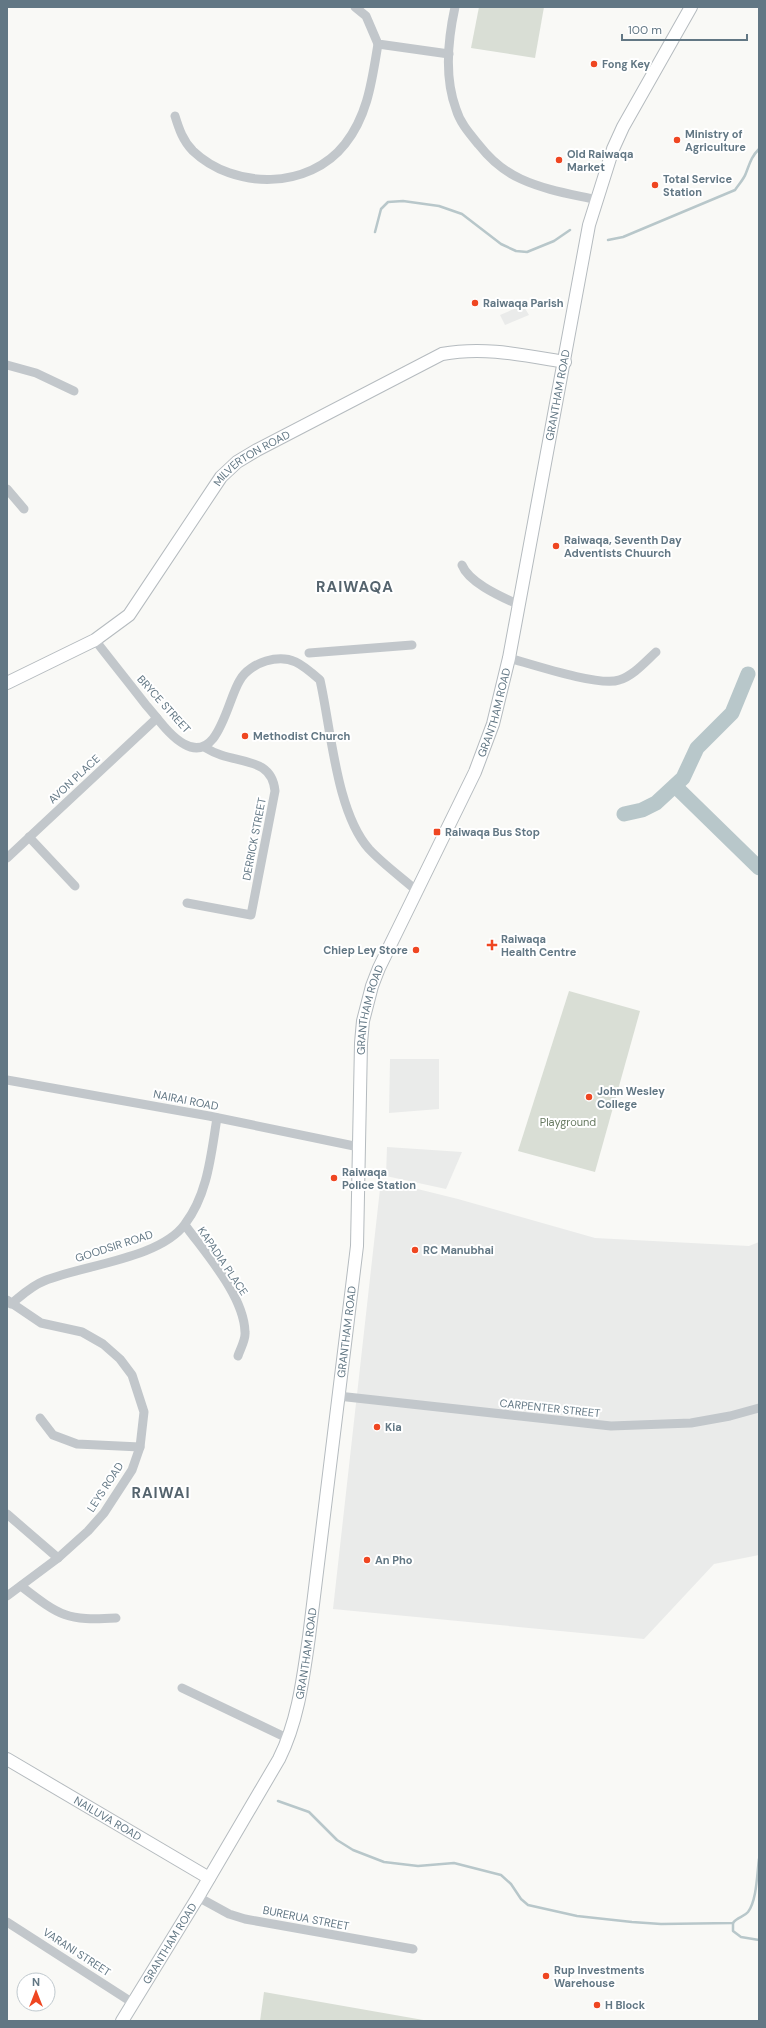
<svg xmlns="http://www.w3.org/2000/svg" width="766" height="2028" font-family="'DM Sans',sans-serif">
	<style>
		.built { fill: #eaebea }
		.green { fill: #d9ded5 }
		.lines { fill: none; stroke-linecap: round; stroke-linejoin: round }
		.stream { stroke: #b8c7ca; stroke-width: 2.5 }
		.river { stroke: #b8c7ca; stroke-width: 15 }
		.major-casing { stroke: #b5bbbf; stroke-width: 14 }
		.minor { stroke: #c2c7cb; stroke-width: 9 }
		.major { stroke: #fff; stroke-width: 12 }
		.poi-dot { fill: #ef4621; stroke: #fff; stroke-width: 1.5 }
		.labels { text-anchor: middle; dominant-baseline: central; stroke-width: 4; stroke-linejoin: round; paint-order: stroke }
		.poi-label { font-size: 11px; font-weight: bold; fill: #627784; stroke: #fff; text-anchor: start }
		.street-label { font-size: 11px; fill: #627784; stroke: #fff }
		.park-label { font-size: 11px; fill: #677a61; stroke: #fff }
		.district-label { font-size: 15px; font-weight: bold; letter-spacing: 1px; fill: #55646e; stroke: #fff }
	</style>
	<rect width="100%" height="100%" fill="#f9f9f6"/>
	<g class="built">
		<path d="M 523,305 L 529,315 L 505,325 L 500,315 Z"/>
		<path d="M 390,1059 L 439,1059 L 439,1109 L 389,1113 Z"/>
		<path d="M 387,1147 L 462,1152 L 446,1189 L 386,1176 Z"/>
		<path d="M 381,1180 L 458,1199 L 595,1238 L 749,1246 L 759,1242 L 759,1555 L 714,1564 L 644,1639 L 333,1609 Z"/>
	</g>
	<g class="green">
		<path d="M 479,7 L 544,7 L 535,58 L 471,48 Z"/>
		<path d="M 569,991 L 640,1011 L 595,1172 L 518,1151 Z"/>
		<path d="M 264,1992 L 429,2021 L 260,2021 Z"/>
	</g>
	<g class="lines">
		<g class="stream">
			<path d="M 375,232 L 381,209 L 388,202 L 403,201 L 439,206 L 462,214 L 501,244 L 516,251 L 527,252 L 554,241 L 570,230"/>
			<path d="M 608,240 L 623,237 L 735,190 C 739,184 744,179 746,173 C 750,163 751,157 759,149"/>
			<path d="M 278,1801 L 309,1812 L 337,1840 L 353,1850 L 384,1862 L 418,1866 L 454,1863 L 501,1875 L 511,1884 L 521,1899 L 528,1905 L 577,1916 L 632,1922 L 661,1924 L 733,1923 C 737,1917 744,1917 748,1912 C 757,1900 757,1873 759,1859"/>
			<path d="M 733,1923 L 733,1931 L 741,1937 L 759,1940"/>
		</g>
		<g class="river">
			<path d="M 675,786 L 759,868"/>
			<path d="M 624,814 L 642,810 L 656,803 L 683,778 L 697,748 L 732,713 L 748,674"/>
		</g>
		<g class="major-casing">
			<g id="major">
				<path id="s1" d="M 7,683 L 95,640 L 129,615 L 221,477 L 237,462 L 257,450 L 442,354 C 484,346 523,355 565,362"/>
				<path id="s2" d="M 7,1759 L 209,1878"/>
				<path id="s3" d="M 122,2021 L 198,1897 L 279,1759 C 298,1721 303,1679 309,1637 L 357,1246 L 361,1043 L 363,1021 L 372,986 L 379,968 L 475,772 L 493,724 L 509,658 L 589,225 L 613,149 L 623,127 L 691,7"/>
			</g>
		</g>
		<g class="minor">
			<path d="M 355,7 L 366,16 L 378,44 L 449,54"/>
			<path d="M 455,7 C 448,39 444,77 456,109 C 460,123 470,134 479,145 C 490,159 503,171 521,179 C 545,190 571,194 597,200"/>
			<path d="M 175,116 C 179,129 183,141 193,151 C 234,190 309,190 345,144 C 368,115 372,80 378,44"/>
			<path d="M 7,365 L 36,373 L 74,391"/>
			<path d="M 7,489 L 24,509"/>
			<path d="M 462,565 C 469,583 502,597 519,605"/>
			<path d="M 95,640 C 112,662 129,683 146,705 C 157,717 169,736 184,744 C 219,764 227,700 240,680 C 245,671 256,664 266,661 C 291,654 302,664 320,680 C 331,728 336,812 369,849 C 383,864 401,877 417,891"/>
			<path d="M 309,653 L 412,645"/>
			<path d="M 509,658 C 531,664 600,687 619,680 C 633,676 645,662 656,652"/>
			<path d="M 29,837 L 75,886"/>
			<path d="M 7,858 L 157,718"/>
			<path d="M 187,903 L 251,915 L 275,791 C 272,760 244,763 221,755 C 215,753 209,750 204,747"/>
			<path d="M 7,1080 L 209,1116 L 359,1147"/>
			<path d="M 185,1225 C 206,1254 244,1296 245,1332 C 246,1340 240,1349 238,1356"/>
			<path d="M 7,1300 L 41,1323 L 82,1332 L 103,1344 L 120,1359 L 132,1375 L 144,1412 L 140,1447 L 132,1470 L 104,1513 L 88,1531 L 58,1558 L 7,1596"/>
			<path d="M 11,1304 C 21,1296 31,1286 44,1281 C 82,1265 160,1259 185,1224 C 208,1194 211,1154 217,1118"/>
			<path d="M 338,1396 L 611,1426 L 691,1423 L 730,1416 L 759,1408"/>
			<path d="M 40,1418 L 53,1435 L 77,1444 L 140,1447"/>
			<path d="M 7,1514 L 58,1558"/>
			<path d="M 21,1586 C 60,1616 66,1621 116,1618"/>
			<path d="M 182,1688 L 289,1739"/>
			<path d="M 198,1897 L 229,1914 L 245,1919 L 413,1949"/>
			<path d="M 7,1922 L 133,2003"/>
		</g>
		<use href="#major" class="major"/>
	</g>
	<g class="poi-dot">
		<circle cx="594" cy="64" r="4"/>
		<circle cx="677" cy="140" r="4"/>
		<circle cx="559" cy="160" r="4"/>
		<circle cx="655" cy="185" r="4"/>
		<circle cx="475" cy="303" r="4"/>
		<circle cx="556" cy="546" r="4"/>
		<circle cx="245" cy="736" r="4"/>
		<rect x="433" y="828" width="8" height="8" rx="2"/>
		<path d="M490 939h4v4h4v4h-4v4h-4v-4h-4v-4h4z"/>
		<circle cx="416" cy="950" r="4"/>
		<circle cx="589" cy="1097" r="4"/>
		<circle cx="334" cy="1178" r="4"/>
		<circle cx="415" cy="1250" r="4"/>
		<circle cx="377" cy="1427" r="4"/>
		<circle cx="367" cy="1560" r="4"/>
		<circle cx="546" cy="1976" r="4"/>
		<circle cx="597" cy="2005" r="4"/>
	</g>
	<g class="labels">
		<g class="poi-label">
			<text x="602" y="64">Fong Key</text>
			<text x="685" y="134">Ministry of<tspan x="685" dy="13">Agriculture</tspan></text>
			<text x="567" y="154">Old Raiwaqa<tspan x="567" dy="13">Market</tspan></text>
			<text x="663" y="179">Total Service<tspan x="663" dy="13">Station</tspan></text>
			<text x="483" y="303">Raiwaqa Parish</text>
			<text x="564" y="540">Raiwaqa, Seventh Day<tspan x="564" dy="13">Adventists Chuurch</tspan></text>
			<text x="253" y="736">Methodist Church</text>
			<text x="445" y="832">Raiwaqa Bus Stop</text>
			<text x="501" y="939">Raiwaqa<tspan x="501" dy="13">Health Centre</tspan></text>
			<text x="408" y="950" text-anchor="end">Chiep Ley Store</text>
			<text x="597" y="1091">John Wesley<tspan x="597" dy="13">College</tspan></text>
			<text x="342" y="1172">Raiwaqa<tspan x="342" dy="13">Police Station</tspan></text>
			<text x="423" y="1250">RC Manubhai</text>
			<text x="385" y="1427">Kia</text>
			<text x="375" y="1560">An Pho</text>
			<text x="554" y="1970">Rup Investments<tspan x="554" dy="13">Warehouse</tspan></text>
			<text x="605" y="2005">H Block</text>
		</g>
		<g class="street-label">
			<text stroke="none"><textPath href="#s3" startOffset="1711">GRANTHAM ROAD</textPath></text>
			<text stroke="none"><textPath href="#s1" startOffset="342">MILVERTON ROAD</textPath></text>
			<text transform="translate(164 704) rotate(48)">BRYCE STREET</text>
			<text stroke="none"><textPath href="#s3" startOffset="1387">GRANTHAM ROAD</textPath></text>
			<text transform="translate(74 779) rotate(-43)">AVON PLACE</text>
			<text transform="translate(254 839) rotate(-79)">DERRICK STREET</text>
			<text stroke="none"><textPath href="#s3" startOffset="1063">GRANTHAM ROAD</textPath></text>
			<text transform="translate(186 1100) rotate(11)">NAIRAI ROAD</text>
			<text transform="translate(114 1246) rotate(-18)">GOODSIR ROAD</text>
			<text transform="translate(223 1261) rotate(56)">KAPADIA PLACE</text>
			<text stroke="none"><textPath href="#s3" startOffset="739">GRANTHAM ROAD</textPath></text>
			<text transform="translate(550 1408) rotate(6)">CARPENTER STREET</text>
			<text transform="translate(105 1487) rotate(-57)">LEYS ROAD</text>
			<text stroke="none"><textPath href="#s3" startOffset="415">GRANTHAM ROAD</textPath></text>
			<text stroke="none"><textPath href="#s2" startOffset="117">NAILUVA ROAD</textPath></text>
			<text transform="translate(306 1918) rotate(11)">BURERUA STREET</text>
			<text stroke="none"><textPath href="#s3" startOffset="91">GRANTHAM ROAD</textPath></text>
			<text transform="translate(77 1952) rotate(33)">VARANI STREET</text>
		</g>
		<g class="park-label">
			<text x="568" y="1122">Playground</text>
		</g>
		<g class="district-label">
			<text x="355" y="587">RAIWAQA</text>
			<text x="161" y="1493">RAIWAI</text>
		</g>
	</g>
	<rect width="766" height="2028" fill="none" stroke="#627784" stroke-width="16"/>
	<g transform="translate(36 1992)"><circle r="19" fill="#ffffff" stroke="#c0c9ce"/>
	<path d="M0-3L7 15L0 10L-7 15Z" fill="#ef4621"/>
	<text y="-6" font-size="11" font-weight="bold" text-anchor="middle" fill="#627784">N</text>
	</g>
	<path d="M622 34v6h125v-6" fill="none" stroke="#627784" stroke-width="2"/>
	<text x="628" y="34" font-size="12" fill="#627784" stroke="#ffffff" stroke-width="3" paint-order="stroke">100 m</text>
</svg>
